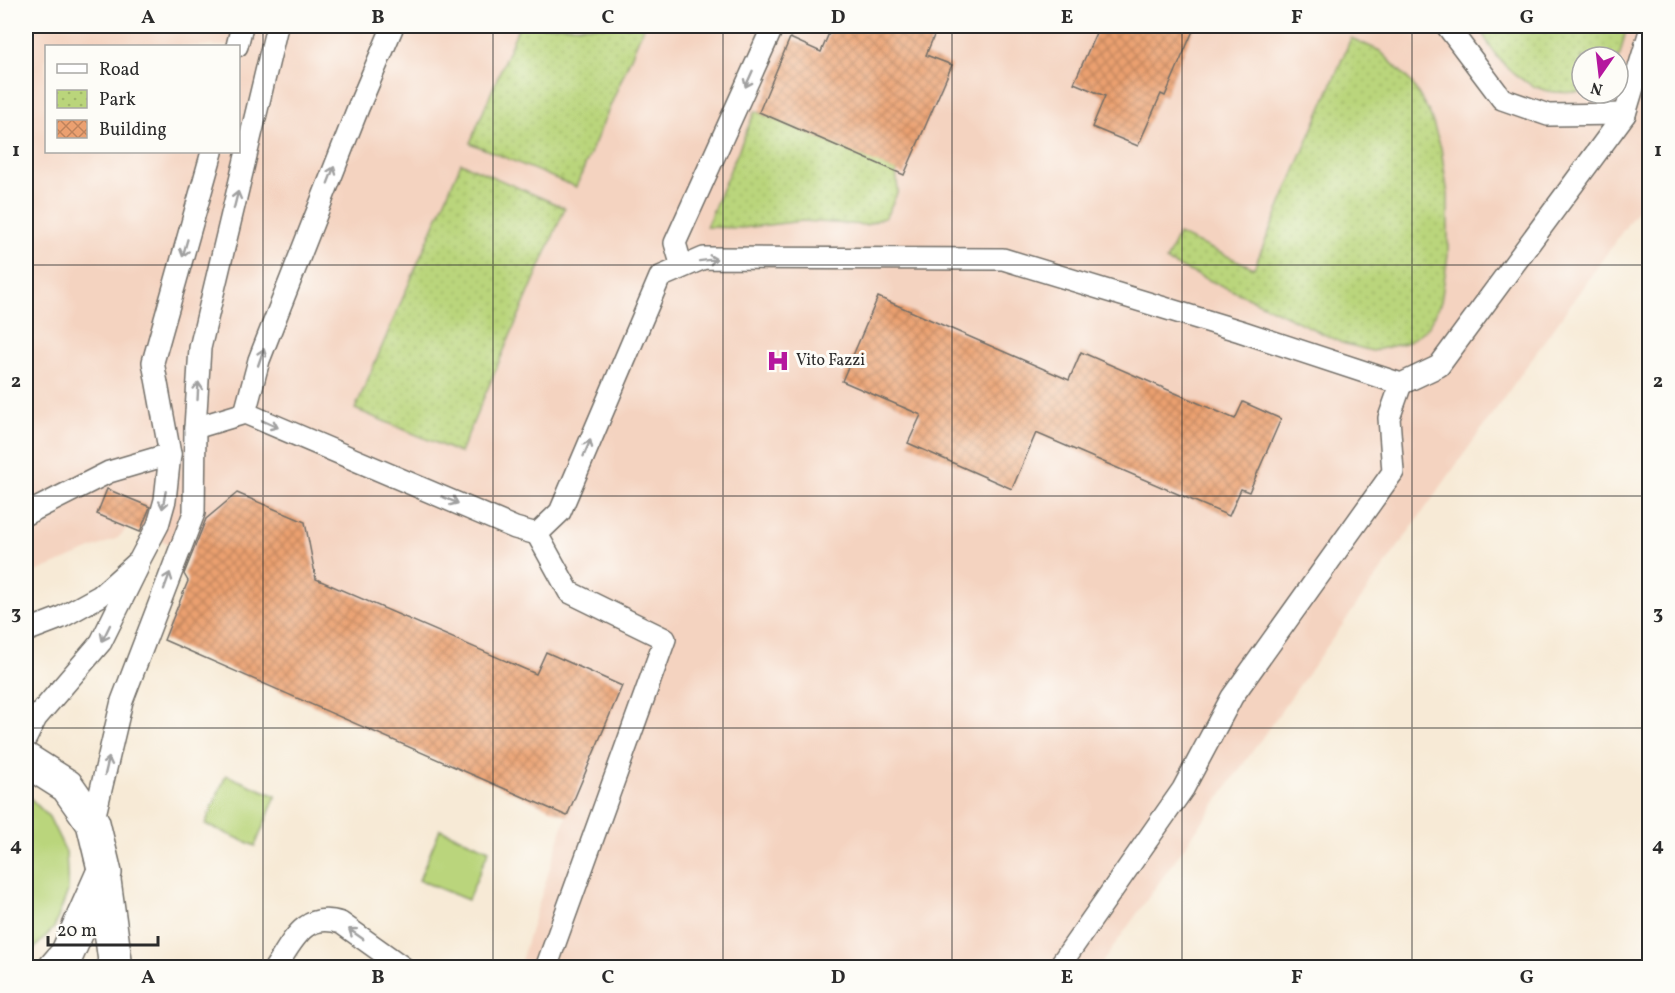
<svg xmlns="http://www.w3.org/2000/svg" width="1675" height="993" font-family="Vollkorn,serif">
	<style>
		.built { fill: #f4d3c0; fill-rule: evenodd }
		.grass { fill: #bad57b; stroke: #728053; stroke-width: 1.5 }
		.park { fill: url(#park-dots); stroke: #728053; stroke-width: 1.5 }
		.building { fill: url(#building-cross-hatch) }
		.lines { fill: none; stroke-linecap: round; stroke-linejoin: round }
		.lane-casing { stroke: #726e67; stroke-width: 24 }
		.secondary-casing { stroke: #726e67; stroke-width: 36 }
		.lane { stroke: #fff; stroke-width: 21 }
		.secondary { stroke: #fff; stroke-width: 33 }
		.oneway { stroke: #a0a0a0 }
		.grid { fill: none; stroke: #2b2b2b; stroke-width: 1.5; stroke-opacity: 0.55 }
		.labels { text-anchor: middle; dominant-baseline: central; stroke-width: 6; stroke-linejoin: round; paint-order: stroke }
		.poi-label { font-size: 16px; fill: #2b2b2b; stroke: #fdfcf7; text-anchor: start }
		.neatline { fill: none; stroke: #2b2b2b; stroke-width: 2 }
		.grid-label { font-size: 20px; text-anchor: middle; font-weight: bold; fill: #2b2b2b }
	</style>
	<defs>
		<pattern id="park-dots" width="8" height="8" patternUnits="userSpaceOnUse" patternTransform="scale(1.5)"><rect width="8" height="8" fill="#bad57b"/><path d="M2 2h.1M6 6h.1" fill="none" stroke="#a0b76a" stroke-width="1.8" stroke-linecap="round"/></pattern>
		<pattern id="building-cross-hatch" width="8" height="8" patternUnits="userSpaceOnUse" patternTransform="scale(1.5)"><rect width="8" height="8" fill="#eba070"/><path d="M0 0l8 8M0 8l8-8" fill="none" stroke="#bf835c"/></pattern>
	</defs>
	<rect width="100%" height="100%" fill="#fdfcf7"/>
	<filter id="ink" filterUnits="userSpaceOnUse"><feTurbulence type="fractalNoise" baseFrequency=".0167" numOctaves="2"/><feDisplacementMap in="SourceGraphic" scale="12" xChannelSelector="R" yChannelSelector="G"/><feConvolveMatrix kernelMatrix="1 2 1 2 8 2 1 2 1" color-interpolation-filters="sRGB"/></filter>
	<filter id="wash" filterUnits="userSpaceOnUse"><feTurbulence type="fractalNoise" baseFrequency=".008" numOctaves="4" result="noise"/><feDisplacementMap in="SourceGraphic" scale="24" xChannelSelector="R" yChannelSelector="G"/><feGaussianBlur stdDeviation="1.35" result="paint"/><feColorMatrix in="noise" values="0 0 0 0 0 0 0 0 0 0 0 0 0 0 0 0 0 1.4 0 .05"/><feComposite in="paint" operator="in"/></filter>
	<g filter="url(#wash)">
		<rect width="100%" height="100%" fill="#f7ead6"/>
		<path class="built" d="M 26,26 L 1649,26 L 1649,194 L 1099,967 L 519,967 L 566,816 L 164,640 L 188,581 L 184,572 L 190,553 L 128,527 L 118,538 L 26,576 ZM 46,46 L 238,46 L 238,152 L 46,152 ZM 1582,57 L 1618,57 L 1618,93 L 1582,93 Z"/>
		<g class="grass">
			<path d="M 226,775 L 276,796 L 255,846 L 205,824 Z"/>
			<path d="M 26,794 L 49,817 L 66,852 L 68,891 L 54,928 L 26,957 Z"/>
			<path d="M 440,829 L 489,850 L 468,900 L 419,880 Z"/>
		</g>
		<g class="park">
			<path d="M 519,26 L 644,26 L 576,187 L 470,143 Z"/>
			<path d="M 1480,26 L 1627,26 L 1618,63 L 1618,57 L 1582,57 L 1582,92 C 1570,92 1555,94 1544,90 C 1515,81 1490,54 1480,26 Z"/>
			<path d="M 1351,38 L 1380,51 L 1412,83 L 1430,114 L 1441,148 L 1448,195 L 1448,255 L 1441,302 L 1429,326 L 1409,342 L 1372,351 L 1342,343 L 1247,297 L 1166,261 L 1178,234 L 1254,268 Z"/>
			<path d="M 755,111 L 896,170 L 898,191 L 886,217 L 866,225 L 802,221 L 742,228 L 706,227 Z"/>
			<path d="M 461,163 L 565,208 L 460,453 L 355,409 Z"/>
		</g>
		<g id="blocks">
			<g class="building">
				<path d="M 832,26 L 938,26 L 926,55 L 952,65 L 904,175 L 759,112 L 790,38 L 821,52 Z"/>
				<path d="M 1099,26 L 1195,26 L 1165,96 L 1161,94 L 1138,146 L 1092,127 L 1105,96 L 1074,83 Z"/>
				<path d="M 878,297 L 1069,380 L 1081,352 L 1235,419 L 1243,402 L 1281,419 L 1249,492 L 1241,489 L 1229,516 L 1036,433 L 1012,489 L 908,443 L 921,415 L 842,381 Z"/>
				<path d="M 107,489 L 150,507 L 140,532 L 97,514 Z"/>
				<path d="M 237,493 L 305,522 L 316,579 L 536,674 L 546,652 L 622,686 L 567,816 L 164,640 L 188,581 L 184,574 L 206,519 Z"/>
			</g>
		</g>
	</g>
	<g filter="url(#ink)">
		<use href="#blocks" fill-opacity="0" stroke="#726e67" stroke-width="1.5"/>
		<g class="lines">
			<g class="lane-casing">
				<g id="lane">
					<path d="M 1447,26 L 1502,99 L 1548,115 L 1625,114"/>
					<path d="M 237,46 L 242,26"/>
					<path d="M 682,267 L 675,243 L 773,26"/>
					<path d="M 245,413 L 259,360 L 358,108 L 393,26"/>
					<path d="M 195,428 L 245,413 L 515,528 L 537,534 L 560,512 L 660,277 L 704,258 L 1003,259 L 1240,331 L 1401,384 L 1439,366 L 1625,114 L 1650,31"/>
					<path d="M 26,514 L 109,472 L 170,454"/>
					<path d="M 537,534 L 569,592 L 665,639 L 546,968"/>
					<path d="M 26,631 L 60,618 L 100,596 L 139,561 L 158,525 L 165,500 L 170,454 L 153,362 L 212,152"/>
					<path d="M 26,738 L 36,718 L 101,642 L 138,567"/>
					<path d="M 93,823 L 122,701 L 194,513 L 195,428 L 200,348 L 277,26"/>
					<path d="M 275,968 C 293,941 304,911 341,923 L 404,968"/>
					<path d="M 1058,968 L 1183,789 L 1232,697 L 1393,472 L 1389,418 L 1401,384"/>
				</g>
			</g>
			<g class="secondary-casing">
				<g id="secondary">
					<path d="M 26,760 L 67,786 L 93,823 L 105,873 L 103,873 L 116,968"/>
					<path d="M 55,968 L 67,954 L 103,873"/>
				</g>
			</g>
			<use href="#lane" class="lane"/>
			<use href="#secondary" class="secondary"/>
		</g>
		<defs><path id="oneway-shaft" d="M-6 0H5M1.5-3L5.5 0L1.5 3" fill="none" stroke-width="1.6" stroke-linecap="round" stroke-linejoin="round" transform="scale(1.5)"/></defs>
		<g class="oneway">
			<use href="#oneway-shaft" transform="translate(749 79) rotate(114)"/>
			<use href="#oneway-shaft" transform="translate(331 175) rotate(-69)"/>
			<use href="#oneway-shaft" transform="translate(236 200) rotate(-76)"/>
			<use href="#oneway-shaft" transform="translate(185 248) rotate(106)"/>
			<use href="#oneway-shaft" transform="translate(708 260) rotate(-7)"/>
			<use href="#oneway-shaft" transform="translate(261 357) rotate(-71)"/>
			<use href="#oneway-shaft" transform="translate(198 391) rotate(-87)"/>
			<use href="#oneway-shaft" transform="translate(270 424) rotate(24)"/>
			<use href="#oneway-shaft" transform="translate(587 448) rotate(-67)"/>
			<use href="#oneway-shaft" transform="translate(164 500) rotate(101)"/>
			<use href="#oneway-shaft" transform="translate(450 500) rotate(23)"/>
			<use href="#oneway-shaft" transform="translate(167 581) rotate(-70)"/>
			<use href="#oneway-shaft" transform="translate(106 633) rotate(116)"/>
			<use href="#oneway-shaft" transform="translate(107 766) rotate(-77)"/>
			<use href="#oneway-shaft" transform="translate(356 934) rotate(-145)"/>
		</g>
	</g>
	<path class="grid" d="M 263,26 L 263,968M 493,26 L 493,968M 723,26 L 723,968M 952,26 L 952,968M 1182,26 L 1182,968M 1412,26 L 1412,968M 26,265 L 1650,265M 26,496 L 1650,496M 26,728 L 1650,728"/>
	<defs>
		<g id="hospital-bare" transform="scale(1.8)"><path d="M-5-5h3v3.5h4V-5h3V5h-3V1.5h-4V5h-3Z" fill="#b5179e" stroke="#fdfcf7" stroke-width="2.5" paint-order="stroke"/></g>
	</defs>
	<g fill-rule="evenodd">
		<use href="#hospital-bare" x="778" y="361"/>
	</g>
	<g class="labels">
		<g class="poi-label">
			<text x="796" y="361">Vito Fazzi</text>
		</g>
	</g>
	<rect width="1675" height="993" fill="none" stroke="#fdfcf7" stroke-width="66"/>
	<rect x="45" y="45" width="195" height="108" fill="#fdfcf7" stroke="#a9a8a5" stroke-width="1.5"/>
	<rect x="57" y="64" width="30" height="9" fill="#ffffff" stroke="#a9a8a5" stroke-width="1.5"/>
	<text x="99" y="75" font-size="18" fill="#2b2b2b">Road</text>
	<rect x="57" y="90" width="30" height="18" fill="url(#park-dots)" stroke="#a9a8a5" stroke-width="1.5"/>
	<text x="99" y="105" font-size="18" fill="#2b2b2b">Park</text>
	<rect x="57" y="120" width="30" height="18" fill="url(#building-cross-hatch)" stroke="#a9a8a5" stroke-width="1.5"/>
	<text x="99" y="135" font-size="18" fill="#2b2b2b">Building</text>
	<g transform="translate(1600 75) rotate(194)"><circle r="28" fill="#fdfcf7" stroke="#a9a8a5" stroke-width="1.5"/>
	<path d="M0-4.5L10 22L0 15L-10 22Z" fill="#b5179e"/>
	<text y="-9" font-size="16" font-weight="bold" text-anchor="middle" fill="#2b2b2b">N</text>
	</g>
	<path d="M48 936v9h110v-9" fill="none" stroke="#2b2b2b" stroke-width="3"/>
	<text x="57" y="936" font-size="18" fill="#2b2b2b" stroke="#fdfcf7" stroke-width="4.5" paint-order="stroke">20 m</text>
	<rect x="33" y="33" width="1609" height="927" class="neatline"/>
	<g class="grid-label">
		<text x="148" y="23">A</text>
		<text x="378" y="23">B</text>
		<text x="608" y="23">C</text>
		<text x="838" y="23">D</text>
		<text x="1067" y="23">E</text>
		<text x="1297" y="23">F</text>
		<text x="1527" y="23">G</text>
		<text x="16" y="156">1</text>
		<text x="1658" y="156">1</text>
		<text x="16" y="387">2</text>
		<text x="1658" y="387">2</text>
		<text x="16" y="619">3</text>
		<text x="1658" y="619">3</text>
		<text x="16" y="851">4</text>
		<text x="1658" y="851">4</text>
		<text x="148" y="983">A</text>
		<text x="378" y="983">B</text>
		<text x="608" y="983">C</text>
		<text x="838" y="983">D</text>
		<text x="1067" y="983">E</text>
		<text x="1297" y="983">F</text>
		<text x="1527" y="983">G</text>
	</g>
</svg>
